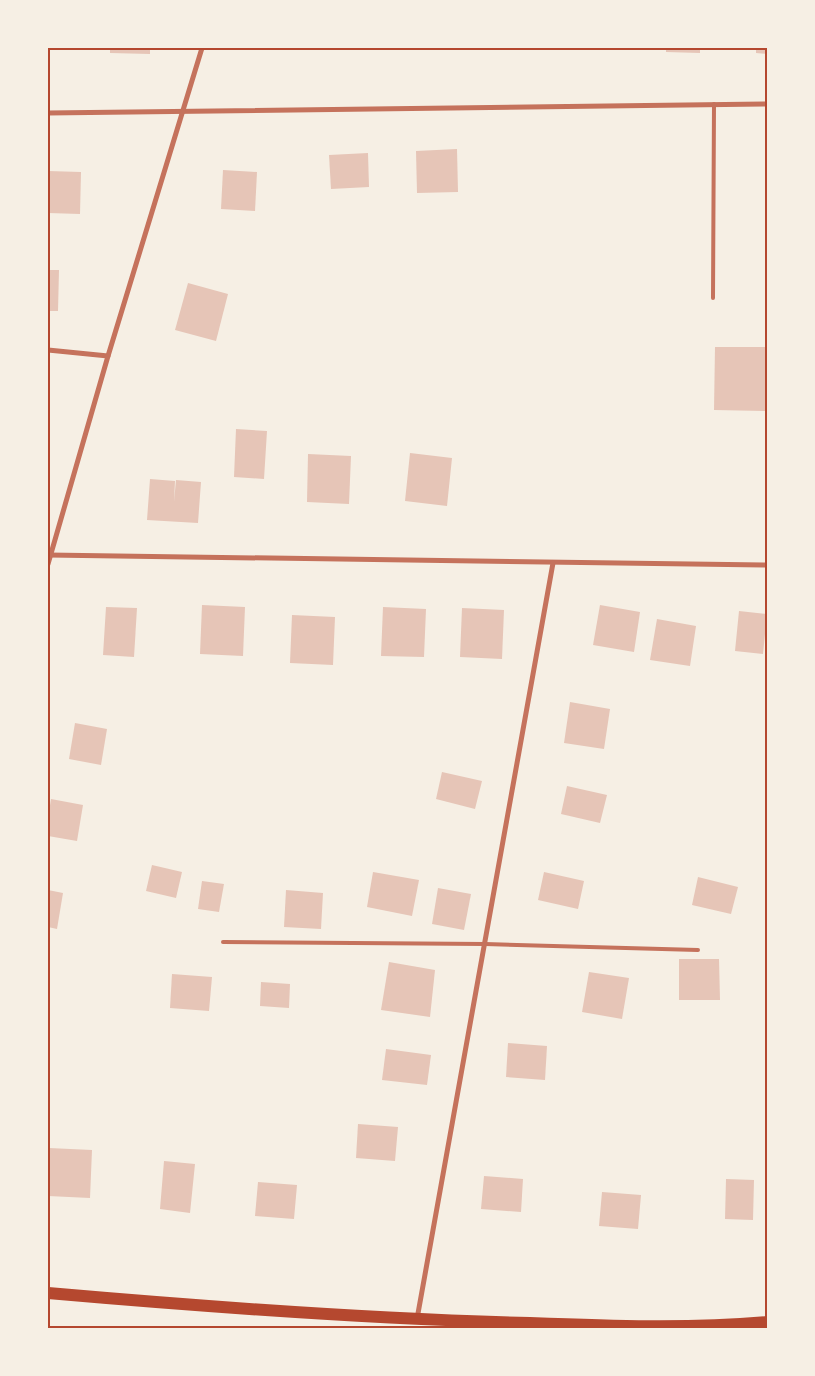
<svg xmlns="http://www.w3.org/2000/svg" width="815" height="1376" font-family="Manrope,sans-serif">
	<style>
		.building { fill: #e6c5b7 }
		.lines { fill: none; stroke-linecap: round; stroke-linejoin: round }
		.service { stroke: #c5725c; stroke-width: 4 }
		.minor { stroke: #c5725c; stroke-width: 5 }
		.primary { stroke: #b5482f; stroke-width: 12 }
		.neatline { fill: none; stroke: #b5482f; stroke-width: 2 }
	</style>
	<rect width="100%" height="100%" fill="#f6efe4"/>
	<g class="building">
		<path d="M 110,48 L 150,48 L 150,54 L 110,53 Z"/>
		<path d="M 666,48 L 700,48 L 700,53 L 666,52 Z"/>
		<path d="M 756,48 L 768,48 L 768,54 L 756,53 Z"/>
		<path d="M 457,149 L 458,192 L 417,193 L 416,151 Z"/>
		<path d="M 368,153 L 369,187 L 331,189 L 329,155 Z"/>
		<path d="M 223,170 L 257,172 L 255,211 L 221,209 Z"/>
		<path d="M 48,171 L 81,172 L 80,214 L 48,213 Z"/>
		<path d="M 48,270 L 59,270 L 58,311 L 48,311 Z"/>
		<path d="M 188,283 L 228,294 L 216,341 L 175,330 Z"/>
		<path d="M 715,347 L 768,347 L 768,411 L 714,410 Z"/>
		<path d="M 236,429 L 267,431 L 264,479 L 234,477 Z"/>
		<path d="M 410,453 L 452,458 L 447,506 L 405,501 Z"/>
		<path d="M 308,454 L 351,456 L 349,504 L 307,502 Z"/>
		<path d="M 150,479 L 175,481 L 174,502 L 176,480 L 201,482 L 198,523 L 147,520 Z"/>
		<path d="M 202,605 L 245,607 L 243,656 L 200,654 Z"/>
		<path d="M 600,605 L 640,612 L 634,652 L 593,645 Z"/>
		<path d="M 106,607 L 137,608 L 134,657 L 103,655 Z"/>
		<path d="M 383,607 L 426,609 L 424,657 L 381,656 Z"/>
		<path d="M 462,608 L 504,610 L 502,659 L 460,657 Z"/>
		<path d="M 739,611 L 767,614 L 763,654 L 735,651 Z"/>
		<path d="M 292,615 L 335,617 L 333,665 L 290,663 Z"/>
		<path d="M 657,619 L 696,626 L 690,666 L 650,660 Z"/>
		<path d="M 570,702 L 610,709 L 604,749 L 564,743 Z"/>
		<path d="M 75,723 L 107,729 L 101,765 L 69,759 Z"/>
		<path d="M 442,772 L 482,781 L 475,809 L 436,799 Z"/>
		<path d="M 567,786 L 607,795 L 600,823 L 561,814 Z"/>
		<path d="M 51,799 L 83,805 L 77,841 L 48,836 L 48,818 Z"/>
		<path d="M 152,865 L 182,872 L 176,898 L 146,891 Z"/>
		<path d="M 373,872 L 419,880 L 412,916 L 367,907 Z"/>
		<path d="M 544,872 L 584,881 L 578,909 L 538,900 Z"/>
		<path d="M 698,877 L 738,887 L 731,914 L 692,905 Z"/>
		<path d="M 202,881 L 224,884 L 219,912 L 198,909 Z"/>
		<path d="M 438,888 L 471,894 L 464,930 L 432,924 Z"/>
		<path d="M 48,890 L 63,893 L 57,929 L 48,927 Z"/>
		<path d="M 286,890 L 323,893 L 321,929 L 284,927 Z"/>
		<path d="M 679,959 L 719,959 L 720,1000 L 679,1000 Z"/>
		<path d="M 389,962 L 435,970 L 430,1017 L 381,1010 Z"/>
		<path d="M 589,972 L 629,978 L 622,1019 L 582,1012 Z"/>
		<path d="M 172,974 L 212,977 L 209,1011 L 170,1008 Z"/>
		<path d="M 261,982 L 290,984 L 289,1008 L 260,1006 Z"/>
		<path d="M 508,1043 L 547,1046 L 545,1080 L 506,1077 Z"/>
		<path d="M 386,1049 L 431,1055 L 427,1085 L 382,1080 Z"/>
		<path d="M 358,1124 L 398,1127 L 395,1161 L 356,1158 Z"/>
		<path d="M 49,1148 L 92,1150 L 90,1198 L 48,1196 Z"/>
		<path d="M 164,1161 L 195,1164 L 190,1213 L 160,1209 Z"/>
		<path d="M 484,1176 L 523,1179 L 521,1212 L 481,1209 Z"/>
		<path d="M 726,1179 L 754,1180 L 753,1220 L 725,1219 Z"/>
		<path d="M 258,1182 L 297,1185 L 294,1219 L 255,1216 Z"/>
		<path d="M 602,1192 L 641,1195 L 638,1229 L 599,1226 Z"/>
	</g>
	<g class="lines">
		<g class="service">
			<path d="M 713,298 L 714,104"/>
			<path d="M 223,942 L 485,944 L 698,950"/>
		</g>
		<g class="minor">
			<path d="M 48,113 L 768,104"/>
			<path d="M 48,350 L 108,356"/>
			<path d="M 48,555 L 768,565"/>
			<path d="M 48,564 L 108,356 L 202,48"/>
			<path d="M 417,1319 L 553,563"/>
		</g>
		<path class="primary" d="M 48,1293 C 208,1307 369,1319 530,1323 C 609,1326 689,1329 768,1322"/>
	</g>
	<rect width="815" height="1376" fill="none" stroke="#f6efe4" stroke-width="98"/>
	<rect x="49" y="49" width="717" height="1278" class="neatline"/>
</svg>
